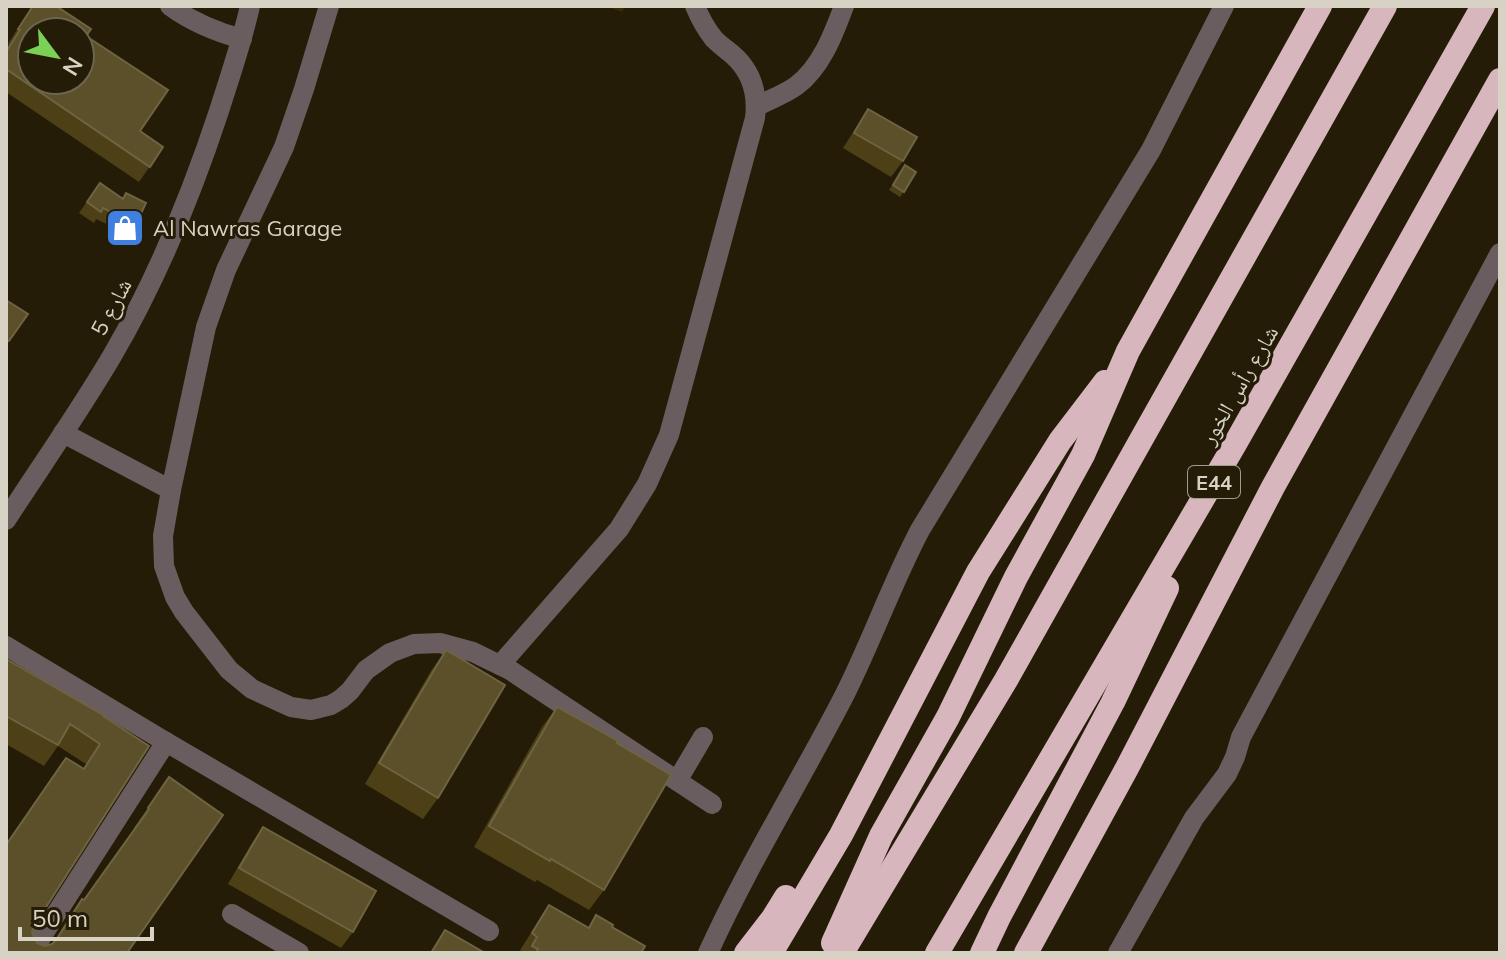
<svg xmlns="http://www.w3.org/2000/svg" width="1506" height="959" font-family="Mulish,'Noto Naskh Arabic',sans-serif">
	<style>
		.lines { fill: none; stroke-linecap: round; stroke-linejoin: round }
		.minor { stroke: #6a5d5f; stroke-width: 20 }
		.highway { stroke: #d7b7bd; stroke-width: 24 }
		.wall { fill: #4d4017 }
		.shaded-wall { fill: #372b08 }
		.building { fill: #5c502a; stroke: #6f6442; stroke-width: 2; fill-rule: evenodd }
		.labels { text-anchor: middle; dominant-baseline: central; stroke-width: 6; stroke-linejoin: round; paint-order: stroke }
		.shield { fill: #241c06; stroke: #a19b8b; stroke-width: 2 }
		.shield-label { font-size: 20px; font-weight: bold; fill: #d7d2c4 }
		.poi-label { font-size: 22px; fill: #d7d2c4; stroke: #241c06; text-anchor: start }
		.street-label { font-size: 22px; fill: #d7d2c4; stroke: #241c06 }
	</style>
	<rect width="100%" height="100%" fill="#241c06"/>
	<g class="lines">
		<g class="minor">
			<path d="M 170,6 C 192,22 216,32 242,39"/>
			<path d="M 329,6 L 304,89 L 284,147 L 226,270 L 206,327 L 171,490 L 163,536 L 164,566 L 175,597 L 184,612 L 229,670 L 252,689 L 291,707 L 311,710 L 331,705 L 341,699 L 350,691 L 366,670 L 390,653 L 414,644 L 440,643 L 473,652 L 510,670 L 712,804"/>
			<path d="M 757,106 C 769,100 785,94 796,86 C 821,68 834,33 844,6"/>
			<path d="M 63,433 L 171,490"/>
			<path d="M 6,520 C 41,466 79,412 112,356 C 157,279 191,196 219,111 C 230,76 242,42 250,6"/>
			<path d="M 6,646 L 166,742 L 489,931"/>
			<path d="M 500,665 L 619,529 L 647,484 L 669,435 L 755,118 C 758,93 752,72 733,55 C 727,50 720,45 714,39 C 706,29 700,18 695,6"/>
			<path d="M 677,781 L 703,737"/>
			<path d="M 232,914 L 299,953"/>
			<path d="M 31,953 L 166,742"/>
			<path d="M 708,953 C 748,865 799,783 843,698 C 871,643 891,585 920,530 L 1151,150 L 1224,6"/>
			<path d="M 1118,953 L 1194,818 L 1227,774 L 1235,757 L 1241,737 L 1500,253"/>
		</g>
		<g class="highway">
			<path d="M 833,943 L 881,836 L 948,717 L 1016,577 L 1083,455 L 1128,351 L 1320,6"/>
			<path d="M 746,953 L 773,918 L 786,897"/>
			<path d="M 771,953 L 841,835 L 978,572 L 1060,441 L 1105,382"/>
			<path d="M 842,953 L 1006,680 L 1385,6"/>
			<path d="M 937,953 L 1235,444 L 1483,6"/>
			<path d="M 982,953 L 999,917 L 1113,702 L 1167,588"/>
			<path d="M 1026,953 L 1127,768 L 1273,487 L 1500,80"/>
		</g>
	</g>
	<g class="wall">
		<path d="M 32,6 L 86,36 L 140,131 L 163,147 L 139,182 L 6,92 L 6,50 L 9,45 L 8,44 Z"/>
		<path d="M 868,109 L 903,161 L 891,177 L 843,148 Z"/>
		<path d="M 905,165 L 916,172 L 900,197 L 889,190 Z"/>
		<path d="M 100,183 L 122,199 L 126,193 L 136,224 L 128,234 L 96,219 L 94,223 L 79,213 Z"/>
		<path d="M 446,650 L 438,798 L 423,819 L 365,784 L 431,671 Z"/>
		<path d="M 6,659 L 103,716 L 149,746 L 34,926 L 32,933 L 37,943 L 45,946 L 53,943 L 82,899 L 84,900 L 135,829 L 134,828 L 169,777 L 127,953 L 6,953 L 6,845 L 83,769 L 86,764 L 58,746 L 44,766 L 6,744 Z"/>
		<path d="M 557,707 L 617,743 L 604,890 L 589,910 L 537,880 L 535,882 L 474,847 L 542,727 Z"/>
		<path d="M 263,827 L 353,932 L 341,948 L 228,884 L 252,843 Z"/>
		<path d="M 549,905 L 588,928 L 596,915 L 612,927 L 641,953 L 525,953 L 520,950 Z"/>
	</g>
	<path class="shaded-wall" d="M 606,6 L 626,6 L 622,12 Z"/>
	<g class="building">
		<path d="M 33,6 L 56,6 L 91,29 L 86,36 L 168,90 L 140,131 L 163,147 L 150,167 L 6,69 L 6,52 L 20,30 L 18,29 ZM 32,32 L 80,32 L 80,80 L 32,80 Z"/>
		<path d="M 868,109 L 917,137 L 903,161 L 854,133 Z"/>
		<path d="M 905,165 L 916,172 L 904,192 L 893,185 Z"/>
		<path d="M 100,183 L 123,199 L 126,193 L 146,203 L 136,224 L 103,208 L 101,212 L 87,202 Z"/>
		<path d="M 6,300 L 28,314 L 9,341 L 6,339 Z"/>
		<path d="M 446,650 L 505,685 L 438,798 L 379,763 Z"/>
		<path d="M 6,659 L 103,715 L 103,716 L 149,746 L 34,926 L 32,933 L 37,943 L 45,946 L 52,944 L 56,940 L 82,899 L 84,900 L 149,809 L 148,808 L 169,777 L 223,815 L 127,953 L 6,953 L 6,866 L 7,864 L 6,863 L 6,845 L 66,758 L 84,769 L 100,744 L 70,724 L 58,745 L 6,716 Z"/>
		<path d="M 557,707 L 618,741 L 617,743 L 671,775 L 604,890 L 551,859 L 550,861 L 489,826 Z"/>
		<path d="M 263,827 L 376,891 L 353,932 L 239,868 Z"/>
		<path d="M 549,905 L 589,928 L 596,915 L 613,925 L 612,927 L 645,946 L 641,953 L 536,953 L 538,949 L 532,946 L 537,937 L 532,933 Z"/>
		<path d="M 445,930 L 485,953 L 431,953 Z"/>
	</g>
	<defs>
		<g id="shop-square" transform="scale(2)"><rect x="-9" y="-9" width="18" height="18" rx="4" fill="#3f7fe0" stroke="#241c06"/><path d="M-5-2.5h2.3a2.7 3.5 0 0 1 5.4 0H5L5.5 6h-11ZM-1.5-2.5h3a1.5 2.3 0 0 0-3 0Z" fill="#fff"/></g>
	</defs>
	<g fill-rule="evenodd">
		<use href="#shop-square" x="125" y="228"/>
	</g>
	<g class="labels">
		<rect class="shield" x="1188" y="466" width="52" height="32" rx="6"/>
		<g class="shield-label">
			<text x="1214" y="482">E44</text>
		</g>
		<g class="poi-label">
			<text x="153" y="228">Al Nawras Garage</text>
		</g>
		<g class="street-label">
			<text transform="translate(111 307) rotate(-62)">شارع 5</text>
			<text transform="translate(1239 385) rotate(-60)">شارع رأس الخور</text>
		</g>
	</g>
	<rect width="1506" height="959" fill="none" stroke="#d7d2c4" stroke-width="16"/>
	<g transform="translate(56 56) rotate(122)"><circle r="38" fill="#241c06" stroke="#6c6552" stroke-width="2"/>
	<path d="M0-6L14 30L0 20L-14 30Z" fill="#7bd156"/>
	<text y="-12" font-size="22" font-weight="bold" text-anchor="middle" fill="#d7d2c4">N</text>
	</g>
	<path d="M20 927v12h132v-12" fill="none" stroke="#d7d2c4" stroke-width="4"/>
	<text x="32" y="927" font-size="24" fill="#d7d2c4" stroke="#241c06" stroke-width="6" paint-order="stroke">50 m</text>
</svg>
